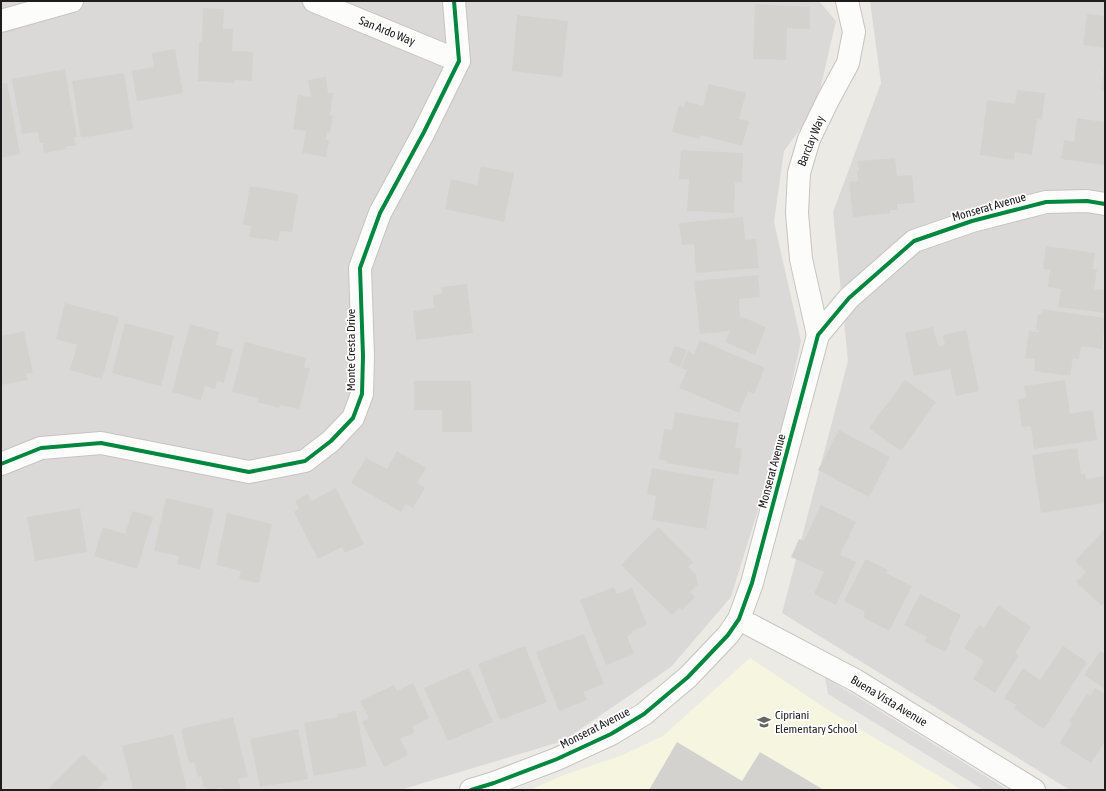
<svg xmlns="http://www.w3.org/2000/svg" width="1106" height="791" font-family="'Asap Condensed',sans-serif">
	<style>
		.residential { fill: #dbd9d7 }
		.education { fill: #f6f6e0 }
		.parking { fill: #dcdbd9 }
		.building { fill: #d4d2ce }
		.lines { fill: none; stroke-linecap: round; stroke-linejoin: round }
		.street-casing { stroke: #c4c4c1; stroke-width: 24 }
		.street { stroke: #fcfcfb; stroke-width: 22 }
		.cycleway-casing { stroke: #fff; stroke-width: 6 }
		.cycleway { stroke: #00873e; stroke-width: 4 }
		.labels { text-anchor: middle; dominant-baseline: central; stroke-width: 3.5; stroke-linejoin: round; paint-order: stroke }
		.street-label { font-size: 12px; fill: #1d1d1d; stroke: #fff }
		.poi-label { font-size: 12px; fill: #1d1d1d; stroke: #fff; text-anchor: start }
	</style>
	<rect width="100%" height="100%" fill="#eceae5"/>
	<g class="residential">
		<path d="M 1,1 L 819,1 L 836,21 L 816,107 L 784,151 L 774,222 L 801,341 L 779,442 L 731,597 L 671,667 L 563,741 L 400,790 L 1,790 Z"/>
		<path d="M 870,1 L 1105,1 L 1105,790 L 1070,790 L 782,613 L 848,361 L 833,212 L 881,83 Z"/>
	</g>
	<path class="education" d="M 750,658 L 826,709 L 962,790 L 530,790 L 564,775 L 623,755 L 663,736 Z"/>
	<path class="parking" d="M 825,677 L 1008,790 L 984,790 L 828,694 Z"/>
	<g class="building">
		<path d="M 755,4 L 810,7 L 810,29 L 787,28 L 786,60 L 753,59 Z"/>
		<path d="M 203,8 L 224,9 L 223,29 L 233,29 L 232,51 L 253,52 L 252,81 L 234,80 L 234,83 L 198,81 L 199,42 L 202,42 Z"/>
		<path d="M 1087,14 L 1105,16 L 1105,48 L 1083,45 Z"/>
		<path d="M 517,15 L 568,21 L 562,77 L 512,71 Z"/>
		<path d="M 175,49 L 183,93 L 137,101 L 132,71 L 154,67 L 152,53 Z"/>
		<path d="M 1104,66 L 1105,66 L 1105,91 L 1101,90 Z"/>
		<path d="M 65,69 L 77,137 L 74,137 L 76,145 L 65,147 L 66,149 L 44,153 L 43,143 L 40,143 L 38,132 L 22,134 L 12,79 Z"/>
		<path d="M 124,73 L 133,129 L 81,138 L 72,81 Z"/>
		<path d="M 326,77 L 328,93 L 333,93 L 330,115 L 333,116 L 330,133 L 327,132 L 326,140 L 329,141 L 326,157 L 302,153 L 306,131 L 293,129 L 298,95 L 311,97 L 308,80 Z"/>
		<path d="M 7,83 L 20,154 L 1,158 L 1,84 Z"/>
		<path d="M 709,84 L 746,93 L 739,119 L 749,121 L 742,146 L 700,135 L 699,139 L 672,132 L 679,105 L 684,107 L 685,101 L 703,106 Z"/>
		<path d="M 1017,90 L 1045,93 L 1042,120 L 1037,119 L 1032,155 L 1015,152 L 1014,160 L 980,155 L 987,100 L 1015,104 Z"/>
		<path d="M 1077,118 L 1105,122 L 1105,165 L 1061,159 L 1064,140 L 1074,142 Z"/>
		<path d="M 681,150 L 743,153 L 742,182 L 735,182 L 734,213 L 687,211 L 689,179 L 679,179 Z"/>
		<path d="M 895,158 L 897,176 L 912,175 L 915,203 L 897,204 L 897,210 L 890,210 L 890,213 L 853,217 L 849,182 L 858,181 L 857,171 L 859,171 L 858,161 Z"/>
		<path d="M 481,166 L 514,173 L 504,222 L 445,209 L 451,179 L 477,185 Z"/>
		<path d="M 250,186 L 298,194 L 292,232 L 280,231 L 278,241 L 249,237 L 251,226 L 243,224 Z"/>
		<path d="M 743,217 L 745,240 L 756,239 L 759,268 L 696,273 L 694,244 L 682,245 L 679,223 Z"/>
		<path d="M 1046,246 L 1095,253 L 1093,269 L 1097,269 L 1094,289 L 1105,290 L 1105,313 L 1058,307 L 1061,289 L 1048,287 L 1050,270 L 1043,269 Z"/>
		<path d="M 758,275 L 760,297 L 739,299 L 740,316 L 766,327 L 755,355 L 725,342 L 730,331 L 700,334 L 694,281 Z"/>
		<path d="M 467,284 L 473,333 L 416,340 L 413,311 L 434,308 L 433,295 L 442,294 L 441,287 Z"/>
		<path d="M 65,303 L 119,317 L 102,379 L 70,370 L 77,345 L 56,339 Z"/>
		<path d="M 1042,309 L 1105,318 L 1102,349 L 1081,346 L 1079,359 L 1073,358 L 1070,376 L 1034,371 L 1035,359 L 1025,358 L 1029,331 L 1039,332 L 1039,330 L 1036,330 L 1038,314 L 1041,314 Z"/>
		<path d="M 125,323 L 174,336 L 161,386 L 112,373 Z"/>
		<path d="M 190,324 L 219,332 L 216,345 L 233,349 L 224,383 L 217,381 L 215,389 L 205,386 L 201,400 L 172,392 Z"/>
		<path d="M 933,327 L 938,346 L 945,345 L 943,335 L 966,330 L 979,391 L 956,396 L 950,369 L 914,376 L 905,333 Z"/>
		<path d="M 24,331 L 33,373 L 26,374 L 28,380 L 1,385 L 1,336 Z"/>
		<path d="M 700,340 L 765,368 L 754,394 L 748,391 L 739,413 L 679,388 L 687,370 L 681,368 L 688,351 L 694,354 Z"/>
		<path d="M 245,342 L 306,358 L 304,367 L 310,369 L 299,409 L 280,405 L 279,408 L 257,402 L 258,398 L 232,392 Z"/>
		<path d="M 675,346 L 687,350 L 680,367 L 668,362 Z"/>
		<path d="M 905,380 L 936,402 L 901,451 L 869,428 Z"/>
		<path d="M 1065,380 L 1070,414 L 1093,410 L 1097,440 L 1034,449 L 1031,426 L 1022,427 L 1018,399 L 1026,398 L 1024,386 Z"/>
		<path d="M 414,381 L 471,381 L 472,432 L 442,432 L 442,410 L 414,410 Z"/>
		<path d="M 675,412 L 739,423 L 735,447 L 742,449 L 738,475 L 667,463 L 667,461 L 659,459 L 664,429 L 672,430 Z"/>
		<path d="M 839,430 L 890,457 L 869,497 L 818,470 Z"/>
		<path d="M 1077,448 L 1081,474 L 1085,474 L 1086,479 L 1105,476 L 1105,503 L 1041,513 L 1032,455 Z"/>
		<path d="M 397,451 L 426,468 L 417,483 L 425,488 L 413,508 L 406,504 L 401,512 L 351,483 L 366,458 L 387,469 Z"/>
		<path d="M 652,468 L 714,479 L 706,529 L 652,520 L 656,496 L 647,494 Z"/>
		<path d="M 336,488 L 364,544 L 345,553 L 342,547 L 318,559 L 294,512 L 299,509 L 295,501 L 308,494 L 311,501 Z"/>
		<path d="M 166,498 L 214,509 L 200,569 L 177,564 L 179,556 L 154,551 Z"/>
		<path d="M 821,505 L 856,522 L 840,555 L 856,562 L 836,605 L 814,594 L 824,572 L 791,557 L 799,539 L 804,541 Z"/>
		<path d="M 80,508 L 87,552 L 35,561 L 27,517 Z"/>
		<path d="M 132,511 L 153,517 L 137,569 L 94,556 L 103,527 L 125,534 Z"/>
		<path d="M 227,513 L 272,524 L 259,583 L 239,579 L 241,571 L 216,565 Z"/>
		<path d="M 658,527 L 693,562 L 688,567 L 696,575 L 698,584 L 690,592 L 695,597 L 682,610 L 680,607 L 672,615 L 621,565 Z"/>
		<path d="M 1105,529 L 1105,602 L 1102,606 L 1076,582 L 1086,572 L 1075,561 Z"/>
		<path d="M 866,559 L 888,570 L 886,573 L 912,586 L 889,631 L 863,617 L 865,612 L 844,601 Z"/>
		<path d="M 614,587 L 617,594 L 632,588 L 647,625 L 632,631 L 632,634 L 627,636 L 634,654 L 606,665 L 580,600 Z"/>
		<path d="M 920,594 L 961,615 L 949,639 L 951,641 L 945,652 L 925,642 L 927,637 L 904,625 Z"/>
		<path d="M 998,605 L 1031,627 L 1015,653 L 1019,655 L 995,693 L 973,679 L 984,661 L 964,648 L 979,625 L 984,628 Z"/>
		<path d="M 584,634 L 604,684 L 583,692 L 587,700 L 559,711 L 536,652 Z"/>
		<path d="M 525,646 L 547,702 L 500,720 L 478,664 Z"/>
		<path d="M 1063,646 L 1087,662 L 1044,729 L 1014,709 L 1016,705 L 1004,698 L 1023,668 L 1040,680 Z"/>
		<path d="M 1100,651 L 1105,654 L 1105,689 L 1084,675 Z"/>
		<path d="M 469,668 L 493,722 L 448,741 L 424,688 Z"/>
		<path d="M 413,683 L 429,718 L 412,727 L 415,732 L 400,739 L 408,755 L 384,767 L 362,722 L 369,718 L 360,701 L 394,685 L 397,691 Z"/>
		<path d="M 1095,688 L 1105,694 L 1105,741 L 1091,763 L 1060,743 L 1072,723 L 1069,722 L 1087,694 L 1090,696 Z"/>
		<path d="M 356,711 L 367,766 L 314,776 L 304,723 L 338,717 L 337,714 Z"/>
		<path d="M 233,717 L 248,777 L 238,779 L 241,790 L 223,790 L 222,788 L 207,790 L 206,787 L 204,788 L 201,776 L 198,777 L 194,762 L 189,763 L 181,729 Z"/>
		<path d="M 298,729 L 308,779 L 260,787 L 250,739 Z"/>
		<path d="M 173,734 L 187,790 L 133,790 L 122,746 Z"/>
		<path d="M 677,742 L 742,781 L 760,752 L 824,790 L 649,790 Z"/>
		<path d="M 83,754 L 108,778 L 96,790 L 47,790 Z"/>
	</g>
	<g class="lines">
		<g class="street-casing">
			<g id="street">
				<path d="M 314,1 L 459,61"/>
				<path d="M 1,21 L 72,1"/>
				<path d="M 818,335 L 801,259 L 797,213 L 799,173 L 809,139 L 828,100 L 848,63 L 854,32 L 847,1"/>
				<path d="M 1,464 L 41,448 L 101,443 L 249,472 L 305,461 L 331,441 L 353,418 L 362,394 L 363,356 L 360,268 L 380,213 L 424,132 L 459,61 L 454,1"/>
				<path d="M 739,619 L 855,680 L 1034,790"/>
				<path d="M 471,790 L 494,783 L 557,759 L 611,734 L 644,714 L 688,677 L 728,635 L 739,619 L 752,583 L 818,335 L 849,298 L 914,241 L 972,221 L 1046,202 L 1087,201 L 1105,204"/>
			</g>
		</g>
		<use href="#street" class="street"/>
		<g class="cycleway-casing">
			<g id="cycleway">
				<path d="M 1,464 L 41,448 L 101,443 L 249,472 L 305,461 L 331,441 L 353,418 L 362,394 L 363,356 L 360,268 L 380,213 L 424,132 L 459,61 L 454,1"/>
				<path d="M 471,790 L 494,783 L 557,759 L 611,734 L 644,714 L 688,677 L 728,635 L 739,619 L 752,583 L 818,335 L 849,298 L 914,241 L 972,221 L 1046,202 L 1087,201 L 1105,204"/>
			</g>
		</g>
		<use href="#cycleway" class="cycleway"/>
	</g>
	<defs>
		<g id="school-bare" transform="scale(1.08)"><path d="M0-5L7-2L0 1L-7-2ZM-4 1L0 2.5L4 1V4Q0 6-4 4Z" fill="#656563" stroke="#fff" stroke-width="2.5" paint-order="stroke"/></g>
	</defs>
	<g fill-rule="evenodd">
		<use href="#school-bare" x="764" y="722"/>
	</g>
	<g class="labels">
		<g class="street-label">
			<text transform="translate(387 31) rotate(22)">San Ardo Way</text>
			<text transform="translate(811 141) rotate(-68)">Barclay Way</text>
			<text transform="translate(989 207) rotate(-16)">Monserat Avenue</text>
			<text transform="translate(351 350) rotate(-90)">Monte Cresta Drive</text>
			<text transform="translate(772 471) rotate(-75)">Monserat Avenue</text>
			<text transform="translate(889 701) rotate(31)">Buena Vista Avenue</text>
			<text transform="translate(595 728) rotate(-27)">Monserat Avenue</text>
		</g>
		<g class="poi-label">
			<text x="775" y="715">Cipriani<tspan x="775" dy="14">Elementary School</tspan></text>
		</g>
	</g>
	<rect width="1106" height="791" fill="none" stroke="#1d1d1d" stroke-width="4"/>
</svg>
